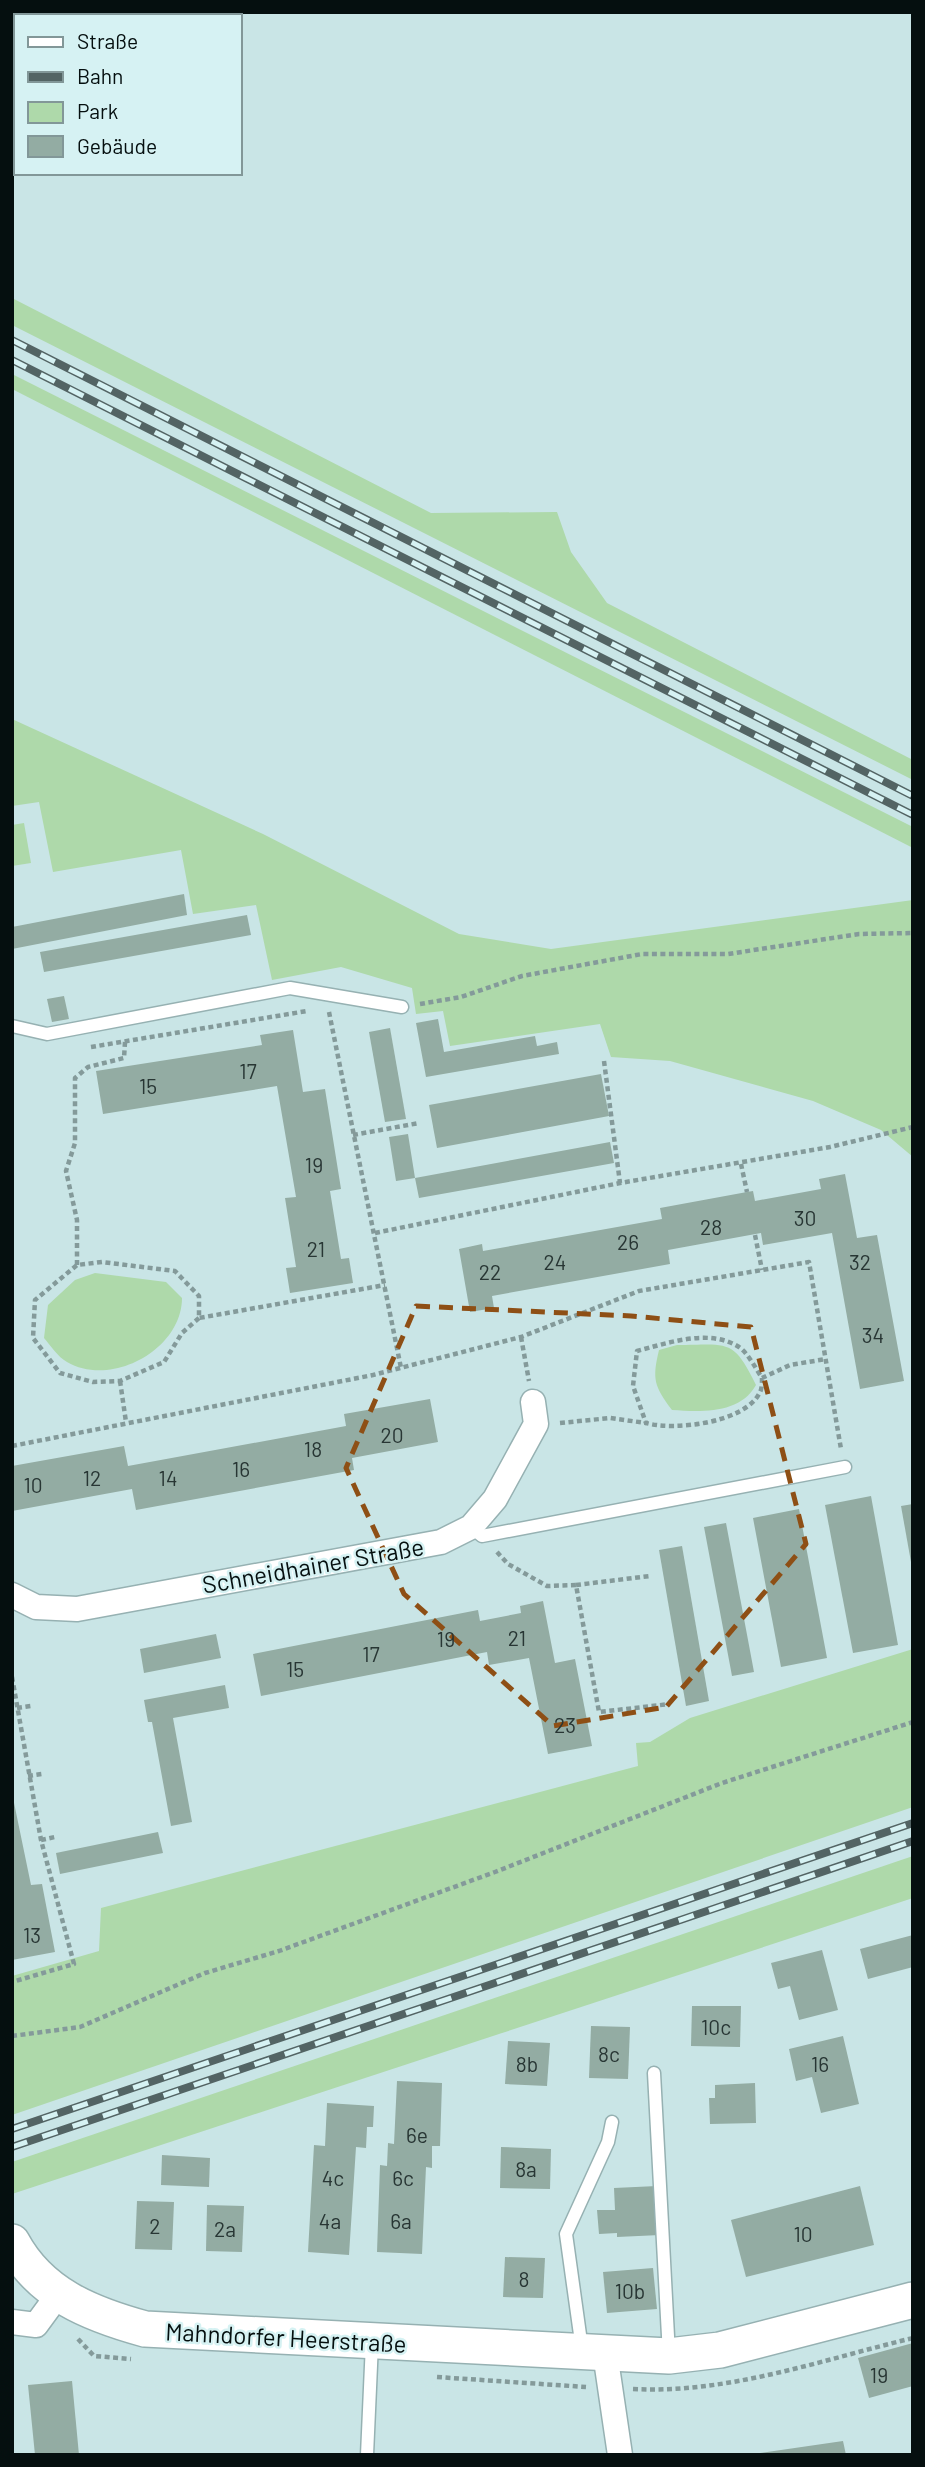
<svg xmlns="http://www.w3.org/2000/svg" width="925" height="2467" font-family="Barlow,sans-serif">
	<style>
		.green { fill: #aed9aa }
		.building { fill: #93aca3 }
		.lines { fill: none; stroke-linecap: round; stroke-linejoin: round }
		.service-casing { stroke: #96b1b2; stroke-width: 15 }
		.minor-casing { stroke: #96b1b2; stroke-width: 27 }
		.secondary-casing { stroke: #96b1b2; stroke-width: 38 }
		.path { stroke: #849a9a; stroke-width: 4.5; stroke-dasharray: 5 3.5; stroke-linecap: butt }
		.service { stroke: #fff; stroke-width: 12 }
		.minor { stroke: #fff; stroke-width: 24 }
		.secondary { stroke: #fff; stroke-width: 35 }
		.rail-casing { stroke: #536464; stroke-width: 8 }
		.rail { stroke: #d6f2f3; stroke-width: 5; stroke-dasharray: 16; stroke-linecap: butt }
		.marked { fill: none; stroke: #8e4f15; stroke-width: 5; stroke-dasharray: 14 9; stroke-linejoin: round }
		.labels { text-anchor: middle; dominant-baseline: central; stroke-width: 5; stroke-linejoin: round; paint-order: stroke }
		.number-label { font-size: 21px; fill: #283634 }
		.street-label { font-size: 24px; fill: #050f0f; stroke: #d6f2f3 }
	</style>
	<rect width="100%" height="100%" fill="#c9e5e6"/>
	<g class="green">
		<path d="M 12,298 L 431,513 L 557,512 L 571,552 L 607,603 L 913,760 L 913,780 L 12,325 Z"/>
		<path d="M 12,374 L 913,827 L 913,848 L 12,389 Z"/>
		<path d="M 12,719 L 263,834 L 459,934 L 551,949 L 913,900 L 913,1157 L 881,1130 L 813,1101 L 670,1061 L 611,1057 L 600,1024 L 450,1046 L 443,1011 L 416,1014 L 412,988 L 341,967 L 272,980 L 256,905 L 193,914 L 181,850 L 53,872 L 39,802 L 12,806 Z"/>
		<path d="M 24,823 L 31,863 L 12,866 L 12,825 Z"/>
		<path d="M 95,1273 L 166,1282 L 182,1298 C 182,1349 112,1388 67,1362 C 58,1357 50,1345 44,1338 L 48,1305 L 75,1280 Z"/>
		<path d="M 677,1345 C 727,1345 733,1337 756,1385 C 740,1414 702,1412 672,1410 C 654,1386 652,1379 659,1350 Z"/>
		<path d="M 913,1649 L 913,1807 L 12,2115 L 12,1976 L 99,1951 L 101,1908 L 638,1766 L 636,1743 L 650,1742 L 690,1718 Z"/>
		<path d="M 913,1856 L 913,1898 L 12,2194 L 12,2162 Z"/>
	</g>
	<g class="building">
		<path d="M 184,894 L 187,915 L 12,949 L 12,927 Z"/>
		<path d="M 247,915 L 251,935 L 44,972 L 40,952 Z"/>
		<path d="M 64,996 L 69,1019 L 52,1022 L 47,999 Z"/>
		<path d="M 438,1019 L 444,1052 L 535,1036 L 537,1046 L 557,1042 L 559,1054 L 426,1077 L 416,1023 Z"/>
		<path d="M 390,1028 L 406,1119 L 385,1122 L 369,1032 Z"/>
		<path d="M 293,1030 L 303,1092 L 325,1089 L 341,1189 L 330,1191 L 341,1259 L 349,1258 L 353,1283 L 290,1293 L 286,1268 L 296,1267 L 285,1198 L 296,1197 L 277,1086 L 103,1114 L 96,1071 L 262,1045 L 260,1035 Z"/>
		<path d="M 601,1074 L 609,1116 L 437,1148 L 429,1105 Z"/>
		<path d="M 408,1134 L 415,1178 L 610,1142 L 614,1163 L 419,1198 L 415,1178 L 396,1181 L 389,1137 Z"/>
		<path d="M 845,1174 L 857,1238 L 877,1235 L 904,1381 L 860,1389 L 832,1233 L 763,1245 L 761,1233 L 668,1250 L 670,1264 L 492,1296 L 494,1308 L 470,1312 L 459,1249 L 482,1244 L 483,1251 L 662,1219 L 660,1208 L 747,1192 L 753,1191 L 755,1201 L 821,1189 L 819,1179 Z"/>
		<path d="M 430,1399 L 438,1442 L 352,1458 L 354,1470 L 136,1510 L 132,1489 L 12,1511 L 12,1466 L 124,1446 L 128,1466 L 346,1426 L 344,1414 Z"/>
		<path d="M 871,1496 L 898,1645 L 853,1653 L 825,1505 Z"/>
		<path d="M 913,1504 L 913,1562 L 911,1562 L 901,1506 Z"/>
		<path d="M 799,1509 L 827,1658 L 781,1667 L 753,1518 Z"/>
		<path d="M 726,1523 L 754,1672 L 732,1676 L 704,1527 Z"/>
		<path d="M 682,1546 L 709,1701 L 686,1706 L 659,1550 Z"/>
		<path d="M 543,1601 L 555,1663 L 575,1659 L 592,1746 L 548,1754 L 529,1658 L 489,1665 L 487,1652 L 261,1696 L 253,1654 L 478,1610 L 480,1621 L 521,1613 L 520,1606 Z"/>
		<path d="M 216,1634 L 221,1658 L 144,1673 L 140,1649 Z"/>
		<path d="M 225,1685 L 229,1708 L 173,1718 L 192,1822 L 171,1826 L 152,1722 L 148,1722 L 144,1700 Z"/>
		<path d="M 12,1793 L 31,1885 L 42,1884 L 55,1952 L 12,1960 Z"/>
		<path d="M 158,1832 L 163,1853 L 60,1874 L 56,1853 Z"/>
		<path d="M 913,1935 L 913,1967 L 868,1979 L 860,1949 Z"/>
		<path d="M 822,1950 L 838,2010 L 799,2020 L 790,1986 L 778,1989 L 771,1963 Z"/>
		<path d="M 692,2006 L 741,2006 L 740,2047 L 691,2046 Z"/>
		<path d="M 591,2026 L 630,2027 L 628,2079 L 589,2078 Z"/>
		<path d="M 843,2036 L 859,2104 L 821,2113 L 812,2077 L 796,2081 L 789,2049 Z"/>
		<path d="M 508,2041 L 550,2043 L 547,2086 L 505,2084 Z"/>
		<path d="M 397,2081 L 442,2083 L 440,2146 L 432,2146 L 432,2168 L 426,2167 L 422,2254 L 377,2252 L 380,2165 L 387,2166 L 388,2143 L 394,2144 Z"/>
		<path d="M 755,2083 L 756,2123 L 710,2124 L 709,2098 L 715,2098 L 715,2085 Z"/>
		<path d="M 327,2103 L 374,2106 L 373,2127 L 367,2127 L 366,2148 L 356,2147 L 349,2255 L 308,2252 L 314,2145 L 325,2146 Z"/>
		<path d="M 501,2147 L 551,2149 L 550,2189 L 500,2188 Z"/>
		<path d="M 162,2155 L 210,2158 L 209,2187 L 161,2185 Z"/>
		<path d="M 657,2186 L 660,2235 L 617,2237 L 617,2233 L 599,2234 L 597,2210 L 615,2210 L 614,2188 Z"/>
		<path d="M 860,2186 L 874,2245 L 746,2277 L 731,2220 Z"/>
		<path d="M 137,2201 L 174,2202 L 172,2250 L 135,2249 Z"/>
		<path d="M 207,2205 L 244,2206 L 242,2252 L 206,2251 Z"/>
		<path d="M 505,2257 L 545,2258 L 543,2298 L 503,2297 Z"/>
		<path d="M 653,2268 L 657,2309 L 607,2313 L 603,2272 Z"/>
		<path d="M 913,2343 L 913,2386 L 869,2398 L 858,2358 Z"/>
		<path d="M 72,2381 L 79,2455 L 35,2455 L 28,2385 Z"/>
		<path d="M 843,2441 L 846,2455 L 760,2455 L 760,2453 Z"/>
	</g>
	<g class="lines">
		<g class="service-casing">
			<g id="service">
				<path d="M 12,1026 L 47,1034 L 290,988 L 402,1007"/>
				<path d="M 471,1527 L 482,1536 L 845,1467"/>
				<path d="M 654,2073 L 669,2355"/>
				<path d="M 582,2349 L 566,2234 L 608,2142 L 612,2122"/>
				<path d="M 367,2455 L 372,2343"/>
			</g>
		</g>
		<g class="minor-casing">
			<g id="minor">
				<path d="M 12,1595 L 36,1607 L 77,1609 L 441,1542 L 471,1527 L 495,1499 L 536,1424 L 533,1402"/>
				<path d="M 12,2322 L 36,2325 L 58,2295"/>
				<path d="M 605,2353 L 620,2455"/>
			</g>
		</g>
		<g class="secondary-casing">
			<path id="secondary" d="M 12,2242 C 40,2294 90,2314 145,2329 L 669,2356 L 720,2350 L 913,2300"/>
		</g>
		<g class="path">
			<path d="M 420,1004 L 461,997 L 522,976 L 642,954 L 728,954 L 859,934 L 913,933"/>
			<path d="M 329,1012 L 401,1368"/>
			<path d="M 91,1047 L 307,1011"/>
			<path d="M 604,1061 L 620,1183"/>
			<path d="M 353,1135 L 419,1123"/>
			<path d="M 741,1164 L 747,1192"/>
			<path d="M 375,1233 L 620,1183 L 830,1147 L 913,1127"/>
			<path d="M 755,1235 L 762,1270"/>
			<path d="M 77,1265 L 77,1220 L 66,1171 L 75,1143 L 75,1078 L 88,1067 L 124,1058 L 125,1042"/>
			<path d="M 199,1318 L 182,1333 L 164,1362 L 120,1381 L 93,1382 L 60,1373 L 33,1338 L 35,1300 L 77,1265 L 102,1262 L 175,1271 L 199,1296 L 199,1318 L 385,1285"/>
			<path d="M 521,1337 L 529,1381"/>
			<path d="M 762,1378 C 762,1383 762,1390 759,1394 C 743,1423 674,1431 646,1423 L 633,1386 L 637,1351 C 668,1343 709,1328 739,1347 C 748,1353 756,1369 762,1378 L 790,1365 L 826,1359"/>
			<path d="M 120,1381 L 126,1422"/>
			<path d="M 560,1423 L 610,1418 L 646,1423"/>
			<path d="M 12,1446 L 373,1375 L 521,1337 L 639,1291 L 809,1262 L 841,1449"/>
			<path d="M 497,1552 L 508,1564 L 547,1586 L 576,1585 L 599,1712 L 670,1704"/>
			<path d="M 576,1585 L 650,1576"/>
			<path d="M 12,1677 L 41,1840 L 74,1964 L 12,1982"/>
			<path d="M 17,1708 L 31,1706"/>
			<path d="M 28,1776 L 42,1774"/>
			<path d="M 41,1840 L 55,1837"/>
			<path d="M 12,2036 L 80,2027 L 205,1973 L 279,1951 L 495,1872 L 722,1783 L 913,1722"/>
			<path d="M 78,2339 L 94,2356 L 131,2359"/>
			<path d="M 437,2377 L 586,2387"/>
			<path d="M 633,2389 C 728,2394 821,2360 913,2338"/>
		</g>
		<use href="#service" class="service"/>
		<use href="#minor" class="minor"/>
		<use href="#secondary" class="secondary"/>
		<g class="rail-casing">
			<g id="rail">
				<path d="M 12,340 L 913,796"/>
				<path d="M 12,360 L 913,815"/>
				<path d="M 12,2129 L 913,1823"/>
				<path d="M 12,2147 L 913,1841"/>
			</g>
		</g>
		<use href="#rail" class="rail"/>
	</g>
	<path class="marked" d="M 416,1306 L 631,1316 L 751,1327 L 806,1544 L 666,1707 L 553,1726 L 404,1594 L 346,1468 Z"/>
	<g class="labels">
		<g class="number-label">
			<text x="248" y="1070">17</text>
			<text x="148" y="1085">15</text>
			<text x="314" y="1164">19</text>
			<text x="805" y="1217">30</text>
			<text x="711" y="1226">28</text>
			<text x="628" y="1241">26</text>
			<text x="316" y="1248">21</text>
			<text x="555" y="1261">24</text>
			<text x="860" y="1261">32</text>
			<text x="490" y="1271">22</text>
			<text x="873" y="1334">34</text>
			<text x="392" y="1434">20</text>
			<text x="313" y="1448">18</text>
			<text x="241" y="1468">16</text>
			<text x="92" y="1477">12</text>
			<text x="168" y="1477">14</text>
			<text x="33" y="1484">10</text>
			<text x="517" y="1637">21</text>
			<text x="446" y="1638">19</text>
			<text x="371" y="1653">17</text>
			<text x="295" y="1668">15</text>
			<text x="565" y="1724">23</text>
			<text x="32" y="1934">13</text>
			<text x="716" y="2026">10c</text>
			<text x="609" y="2053">8c</text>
			<text x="527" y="2063">8b</text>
			<text x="820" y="2063">16</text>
			<text x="417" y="2134">6e</text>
			<text x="526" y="2168">8a</text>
			<text x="333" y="2177">4c</text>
			<text x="403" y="2177">6c</text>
			<text x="330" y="2220">4a</text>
			<text x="401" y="2220">6a</text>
			<text x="155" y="2225">2</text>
			<text x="225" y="2228">2a</text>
			<text x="803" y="2233">10</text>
			<text x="524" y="2278">8</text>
			<text x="630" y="2290">10b</text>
			<text x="879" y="2374">19</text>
		</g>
		<g class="street-label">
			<text transform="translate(313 1565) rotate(-10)">Schneidhainer Straße</text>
			<text transform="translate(286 2337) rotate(3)">Mahndorfer Heerstraße</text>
		</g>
	</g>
	<rect width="925" height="2467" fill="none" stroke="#050f0f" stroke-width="28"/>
	<rect x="14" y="14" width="228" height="161" fill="#d6f2f3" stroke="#829798" stroke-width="2"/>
	<rect x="28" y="37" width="35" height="10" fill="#ffffff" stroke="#829798" stroke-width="2"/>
	<text x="77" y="49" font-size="21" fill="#050f0f">Straße</text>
	<rect x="28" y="72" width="35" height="10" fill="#536464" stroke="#829798" stroke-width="2"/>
	<text x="77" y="84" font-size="21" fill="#050f0f">Bahn</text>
	<rect x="28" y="102" width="35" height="21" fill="#aed9aa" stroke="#829798" stroke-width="2"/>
	<text x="77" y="119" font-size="21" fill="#050f0f">Park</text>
	<rect x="28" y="136" width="35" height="21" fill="#93aca3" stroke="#829798" stroke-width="2"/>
	<text x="77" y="154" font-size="21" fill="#050f0f">Gebäude</text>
</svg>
